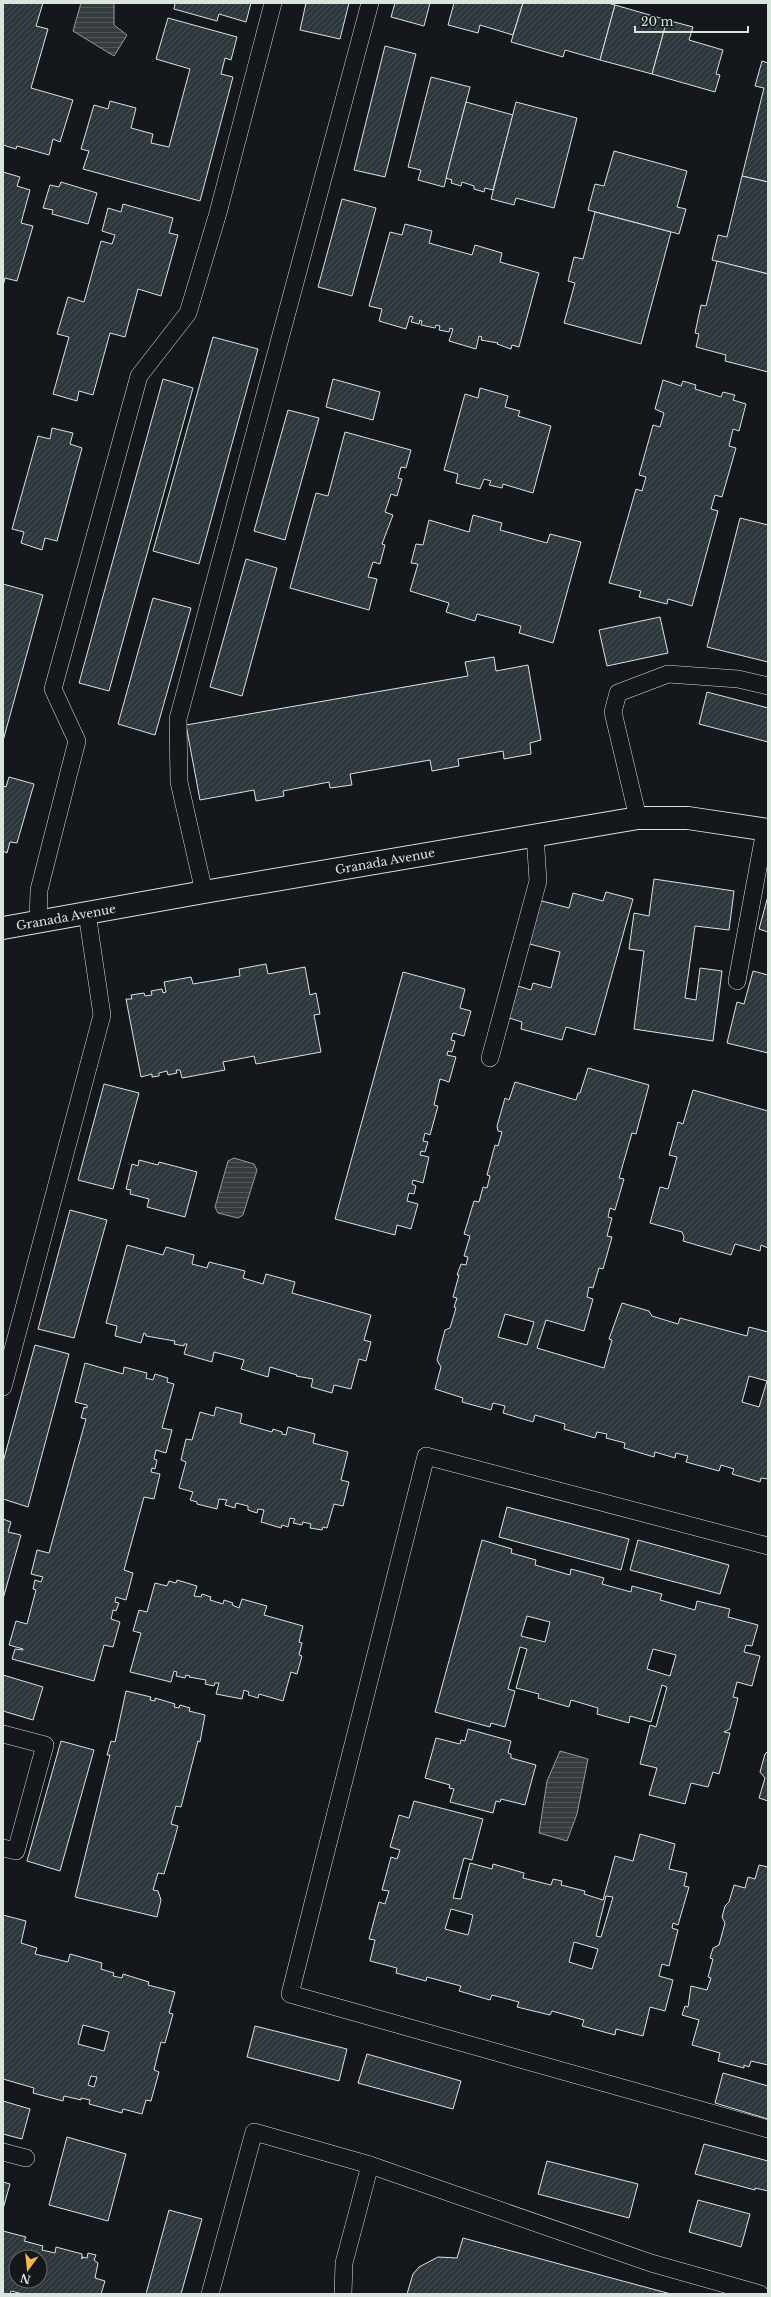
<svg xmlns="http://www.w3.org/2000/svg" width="771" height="2297" font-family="'Libre Baskerville',serif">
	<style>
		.water { fill: url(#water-rules); stroke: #939e99 }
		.building { fill: url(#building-hatch); stroke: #d8e6dc; fill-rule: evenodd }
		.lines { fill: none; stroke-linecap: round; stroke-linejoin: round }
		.service-casing { stroke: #d8e6dc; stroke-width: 18 }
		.minor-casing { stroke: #d8e6dc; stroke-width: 24 }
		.service { stroke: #14181c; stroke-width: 17 }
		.minor { stroke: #14181c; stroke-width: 22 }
		.labels { text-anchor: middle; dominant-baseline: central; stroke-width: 3; stroke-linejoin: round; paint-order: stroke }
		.street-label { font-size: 12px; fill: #d8e6dc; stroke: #14181c }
	</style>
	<defs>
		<pattern id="water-rules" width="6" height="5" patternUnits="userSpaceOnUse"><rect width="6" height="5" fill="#363b3e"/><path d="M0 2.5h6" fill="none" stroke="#525759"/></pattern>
		<pattern id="building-hatch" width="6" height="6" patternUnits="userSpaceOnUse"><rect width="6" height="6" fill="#2c363c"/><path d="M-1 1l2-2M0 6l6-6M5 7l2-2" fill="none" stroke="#4a5358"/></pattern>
	</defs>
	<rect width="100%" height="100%" fill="#14181c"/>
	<g class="water">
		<path d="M 81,3 L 114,3 L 114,25 L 127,35 L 114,56 L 73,31 Z"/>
		<path d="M 234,1158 L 254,1164 L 257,1170 L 243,1215 L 238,1218 L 218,1213 L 215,1207 L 228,1161 Z"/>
		<path d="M 560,1751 L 588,1759 L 577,1814 L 567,1841 L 539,1833 L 547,1781 Z"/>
	</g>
	<g class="building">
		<path d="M 3,3 L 43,3 L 36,26 L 48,29 L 31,88 L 73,100 L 60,142 L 53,139 L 49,155 L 17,146 L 16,149 L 3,145 Z"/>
		<path d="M 175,3 L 251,3 L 246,22 L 219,14 L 217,21 L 174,9 Z"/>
		<path d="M 306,3 L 349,3 L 340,39 L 300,30 Z"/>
		<path d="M 395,3 L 430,3 L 424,26 L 391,17 Z"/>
		<path d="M 454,3 L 523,3 L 513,35 L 480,25 L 478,33 L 448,25 Z"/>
		<path d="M 523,3 L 608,3 L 615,5 L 600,60 L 565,50 L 563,57 L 511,42 Z"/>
		<path d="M 615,5 L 667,20 L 652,74 L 600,60 Z"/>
		<path d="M 168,18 L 237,37 L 231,60 L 225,58 L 221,74 L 233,77 L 200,201 L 83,169 L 89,151 L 81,149 L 94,105 L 108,109 L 110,101 L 136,108 L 131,128 L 153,134 L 151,143 L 169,147 L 190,69 L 156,59 Z"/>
		<path d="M 667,20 L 693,27 L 689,40 L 723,50 L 716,74 L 720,75 L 715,92 L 652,74 Z"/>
		<path d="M 385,46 L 416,54 L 385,177 L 354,170 Z"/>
		<path d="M 762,61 L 768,63 L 768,182 L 742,176 L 764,88 L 755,86 Z"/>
		<path d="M 431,77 L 470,87 L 444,187 L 418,180 L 421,170 L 408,167 Z"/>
		<path d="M 466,102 L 513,115 L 493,190 L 485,188 L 484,192 L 474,189 L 474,186 L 462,182 L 461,186 L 451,183 L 452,180 L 446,178 Z"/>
		<path d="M 516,102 L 577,118 L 554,208 L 516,198 L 514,205 L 491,199 Z"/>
		<path d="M 614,151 L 687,171 L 677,207 L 686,209 L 679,234 L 588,210 L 595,184 L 604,186 Z"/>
		<path d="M 3,172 L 20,177 L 17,186 L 30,190 L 21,223 L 33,226 L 17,281 L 5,278 L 3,286 Z"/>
		<path d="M 742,176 L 768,182 L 768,274 L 712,260 L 718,235 L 727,237 Z"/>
		<path d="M 61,182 L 97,193 L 88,224 L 52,214 L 53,210 L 43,208 L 50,185 L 59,187 Z"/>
		<path d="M 342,199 L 376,208 L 352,296 L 318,287 Z"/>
		<path d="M 123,204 L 173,218 L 169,233 L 178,235 L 161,296 L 138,289 L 125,337 L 110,333 L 93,395 L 79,391 L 77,401 L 53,394 L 69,337 L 57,334 L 68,297 L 84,302 L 101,241 L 112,244 L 115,235 L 102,231 L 108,208 L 121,212 Z"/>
		<path d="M 595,212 L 671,232 L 641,344 L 564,323 L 575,283 L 568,281 L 574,257 L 583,259 Z"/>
		<path d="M 405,224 L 432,231 L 429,243 L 472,255 L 475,245 L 502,253 L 500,262 L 539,273 L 519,347 L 512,345 L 511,349 L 497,344 L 498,343 L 481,340 L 482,337 L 479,336 L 476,349 L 449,341 L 453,329 L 450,328 L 449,332 L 439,330 L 440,326 L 436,325 L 435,328 L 421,325 L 422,321 L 420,320 L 419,324 L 411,322 L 413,317 L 410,316 L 406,329 L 379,321 L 382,309 L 369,306 L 390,232 L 402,235 Z"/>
		<path d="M 717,261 L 768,274 L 768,372 L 725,361 L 726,355 L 696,347 L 699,334 L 695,333 L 701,305 L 706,306 Z"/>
		<path d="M 213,337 L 258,349 L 199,564 L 153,551 Z"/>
		<path d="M 163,379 L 193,388 L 109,691 L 79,683 Z"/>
		<path d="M 333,379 L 380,392 L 373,420 L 326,407 Z"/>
		<path d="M 663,380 L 681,386 L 683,381 L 696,385 L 695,389 L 721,397 L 723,392 L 735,395 L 733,400 L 746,404 L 739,431 L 733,429 L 729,446 L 736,448 L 722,497 L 715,495 L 711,509 L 718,511 L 692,606 L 668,599 L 667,604 L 639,597 L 641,591 L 609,583 L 636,489 L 642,491 L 646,477 L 639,475 L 653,425 L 660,427 L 664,413 L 655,409 Z"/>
		<path d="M 480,388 L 508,396 L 505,407 L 520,411 L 518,416 L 551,426 L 533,493 L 503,484 L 502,488 L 489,485 L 491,481 L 484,479 L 480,489 L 456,483 L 458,474 L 444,470 L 465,394 L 478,398 Z"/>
		<path d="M 288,410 L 319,418 L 285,540 L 254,531 Z"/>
		<path d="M 52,428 L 73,433 L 70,444 L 82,448 L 57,541 L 45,538 L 42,550 L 21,543 L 24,532 L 12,529 L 38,436 L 50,439 Z"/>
		<path d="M 345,432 L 411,450 L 406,468 L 401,467 L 398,478 L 402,479 L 397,496 L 391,494 L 385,512 L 393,515 L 382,544 L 385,545 L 380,564 L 373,562 L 368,577 L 377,579 L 369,610 L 290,588 L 316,493 L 328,496 Z"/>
		<path d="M 473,515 L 502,523 L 500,530 L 547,543 L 550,534 L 581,542 L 553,643 L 519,633 L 521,626 L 477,614 L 475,621 L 446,612 L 449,603 L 410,591 L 418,564 L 411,563 L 416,544 L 423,545 L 429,520 L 469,532 Z"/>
		<path d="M 740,518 L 768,525 L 768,662 L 707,647 Z"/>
		<path d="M 246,559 L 277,568 L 242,696 L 210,687 Z"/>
		<path d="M 3,584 L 43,595 L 3,741 Z"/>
		<path d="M 153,598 L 191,608 L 155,735 L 118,724 Z"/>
		<path d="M 660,617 L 668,653 L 607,666 L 599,630 Z"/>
		<path d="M 494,657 L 496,671 L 528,665 L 541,740 L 530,743 L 531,754 L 504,759 L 503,751 L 458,759 L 459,766 L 432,771 L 430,760 L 350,774 L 352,785 L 330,788 L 329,782 L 283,791 L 284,796 L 256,801 L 254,790 L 200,800 L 186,725 L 468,676 L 465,662 Z"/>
		<path d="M 707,692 L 768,708 L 768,742 L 699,724 Z"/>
		<path d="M 9,777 L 34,784 L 17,843 L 10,842 L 7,853 L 3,851 L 3,786 L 6,787 Z"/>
		<path d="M 654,879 L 734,891 L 729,930 L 695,926 L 685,998 L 696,1000 L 700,968 L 722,971 L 713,1041 L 634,1029 L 644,951 L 629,949 L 634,913 L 649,916 Z"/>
		<path d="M 606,892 L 633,899 L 595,1035 L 566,1027 L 562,1040 L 521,1029 L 522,1022 L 509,1018 L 518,986 L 531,990 L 533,983 L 551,988 L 560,952 L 526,943 L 538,900 L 569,908 L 573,893 L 603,901 Z"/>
		<path d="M 768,896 L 768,932 L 759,929 Z"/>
		<path d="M 266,964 L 268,974 L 305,967 L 310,995 L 316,993 L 320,1014 L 314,1015 L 321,1052 L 256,1064 L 254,1056 L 223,1062 L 225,1070 L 182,1078 L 180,1070 L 176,1070 L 177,1073 L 168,1075 L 167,1071 L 159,1073 L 159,1076 L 152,1077 L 152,1074 L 141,1077 L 126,999 L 132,999 L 131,995 L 144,993 L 145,996 L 152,995 L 151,991 L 162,989 L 163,993 L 166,992 L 164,982 L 191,977 L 193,984 L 240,976 L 239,969 Z"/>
		<path d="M 753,971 L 768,975 L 768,1053 L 727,1043 L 737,1002 L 744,1004 Z"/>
		<path d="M 403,972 L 465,989 L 460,1008 L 471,1011 L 464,1036 L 453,1033 L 451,1040 L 455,1041 L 452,1052 L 448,1051 L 447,1055 L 456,1057 L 449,1082 L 440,1079 L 434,1105 L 438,1106 L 430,1135 L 425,1133 L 423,1141 L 428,1142 L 425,1152 L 421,1151 L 420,1155 L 429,1157 L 423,1183 L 413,1180 L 412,1184 L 416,1186 L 414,1194 L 409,1193 L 407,1201 L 418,1204 L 411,1229 L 397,1225 L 395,1235 L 335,1219 Z"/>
		<path d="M 588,1068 L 649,1085 L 636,1134 L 632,1133 L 619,1178 L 624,1179 L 615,1210 L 610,1208 L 608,1217 L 612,1218 L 607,1236 L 612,1237 L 603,1269 L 599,1268 L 593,1288 L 589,1287 L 587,1297 L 593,1299 L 584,1331 L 546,1320 L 537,1348 L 604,1368 L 612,1340 L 609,1339 L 622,1303 L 649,1311 L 652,1316 L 678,1324 L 680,1318 L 747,1336 L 749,1327 L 768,1332 L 768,1479 L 761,1478 L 760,1482 L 732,1474 L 734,1469 L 721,1465 L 719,1471 L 686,1462 L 688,1456 L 676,1453 L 675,1458 L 655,1452 L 654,1457 L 624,1448 L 625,1443 L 606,1438 L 607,1434 L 597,1432 L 595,1438 L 564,1429 L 565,1424 L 535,1415 L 533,1422 L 503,1413 L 505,1406 L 493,1403 L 491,1410 L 462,1402 L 463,1398 L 435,1389 L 441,1367 L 437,1360 L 445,1330 L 450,1328 L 456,1308 L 454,1307 L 457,1298 L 453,1297 L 459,1275 L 457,1275 L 461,1264 L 466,1265 L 468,1257 L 464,1256 L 470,1236 L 464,1234 L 474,1201 L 479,1202 L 483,1187 L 487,1188 L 490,1176 L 487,1175 L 495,1145 L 498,1146 L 502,1132 L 498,1131 L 497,1126 L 505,1098 L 509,1100 L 515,1082 L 576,1100 L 578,1093 L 580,1093 ZM 505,1314 L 534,1322 L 527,1345 L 498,1337 ZM 749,1376 L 767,1381 L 759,1407 L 742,1402 Z"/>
		<path d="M 104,1084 L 139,1093 L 113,1189 L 78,1180 Z"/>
		<path d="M 693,1090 L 768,1111 L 768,1248 L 761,1245 L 760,1251 L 735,1244 L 731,1255 L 683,1241 L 684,1237 L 682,1232 L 650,1223 L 660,1187 L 668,1189 L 677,1157 L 669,1155 L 678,1122 L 683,1124 Z"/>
		<path d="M 139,1160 L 158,1165 L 159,1162 L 197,1172 L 185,1217 L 147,1207 L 149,1199 L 130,1194 L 131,1190 L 126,1189 L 132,1164 L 138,1166 Z"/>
		<path d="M 70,1210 L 107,1220 L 74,1338 L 38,1329 Z"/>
		<path d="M 127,1245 L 163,1255 L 166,1247 L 194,1255 L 192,1264 L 207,1268 L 209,1262 L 245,1271 L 243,1278 L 263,1284 L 266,1274 L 295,1282 L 292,1293 L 371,1315 L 364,1340 L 371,1342 L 366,1361 L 359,1359 L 351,1389 L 334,1385 L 332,1393 L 311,1387 L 313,1379 L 296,1376 L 297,1375 L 270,1367 L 268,1377 L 241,1369 L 244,1360 L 214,1352 L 212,1362 L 184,1354 L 187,1344 L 184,1344 L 184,1346 L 174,1344 L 175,1341 L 146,1336 L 146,1334 L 144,1333 L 141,1343 L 115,1336 L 117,1326 L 106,1323 Z"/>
		<path d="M 35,1345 L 69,1354 L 28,1507 L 3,1499 L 3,1462 Z"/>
		<path d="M 85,1363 L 123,1374 L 124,1367 L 147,1373 L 146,1378 L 153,1380 L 155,1374 L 168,1378 L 167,1382 L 174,1384 L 162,1428 L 172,1430 L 166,1453 L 156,1450 L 154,1459 L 157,1460 L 155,1469 L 152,1468 L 151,1472 L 160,1474 L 154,1499 L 144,1497 L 124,1570 L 133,1573 L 126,1600 L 116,1597 L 115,1602 L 119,1603 L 116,1611 L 113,1610 L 111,1619 L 120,1622 L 113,1647 L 104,1645 L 94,1681 L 12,1659 L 15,1649 L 23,1650 L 23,1649 L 9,1645 L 16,1621 L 27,1624 L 36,1590 L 33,1589 L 35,1580 L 41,1582 L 43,1577 L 31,1574 L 37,1550 L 49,1553 L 86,1419 L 81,1418 L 84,1407 L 87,1408 L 87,1405 L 75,1402 Z"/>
		<path d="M 216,1407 L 242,1414 L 240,1423 L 272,1432 L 273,1429 L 282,1432 L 282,1434 L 286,1435 L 288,1427 L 315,1434 L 313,1443 L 348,1452 L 341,1480 L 349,1482 L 343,1506 L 334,1504 L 327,1528 L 323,1527 L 322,1530 L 310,1528 L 311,1524 L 303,1522 L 302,1525 L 293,1523 L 295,1519 L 290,1518 L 288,1527 L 282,1525 L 281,1528 L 261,1522 L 264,1510 L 258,1509 L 257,1513 L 248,1510 L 248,1506 L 236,1503 L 235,1508 L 225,1505 L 227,1500 L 219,1499 L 217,1509 L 197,1504 L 197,1502 L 190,1500 L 193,1492 L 179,1488 L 186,1462 L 181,1460 L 186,1439 L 192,1440 L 200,1412 L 214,1416 Z"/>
		<path d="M 507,1507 L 629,1539 L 621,1570 L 499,1537 Z"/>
		<path d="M 3,1519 L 11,1522 L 8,1532 L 21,1535 L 3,1599 Z"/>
		<path d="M 482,1540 L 512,1549 L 511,1553 L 536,1560 L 535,1565 L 570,1575 L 571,1569 L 604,1578 L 602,1584 L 631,1592 L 632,1586 L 662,1594 L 660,1600 L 695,1610 L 697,1601 L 730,1609 L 728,1617 L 758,1625 L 752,1646 L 746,1645 L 744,1652 L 760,1656 L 752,1686 L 737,1682 L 733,1697 L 738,1698 L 730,1729 L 724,1732 L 730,1733 L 719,1774 L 713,1772 L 708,1787 L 691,1783 L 685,1804 L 649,1795 L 657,1768 L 640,1764 L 650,1725 L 656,1727 L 667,1687 L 662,1685 L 651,1722 L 630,1716 L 629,1723 L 597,1714 L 598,1708 L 571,1700 L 569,1707 L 538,1698 L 539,1694 L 516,1688 L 527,1649 L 520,1647 L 508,1689 L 515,1691 L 505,1727 L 491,1723 L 490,1727 L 435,1712 ZM 527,1616 L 550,1622 L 545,1642 L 521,1636 ZM 653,1649 L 676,1655 L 670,1676 L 647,1669 Z"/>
		<path d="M 638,1540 L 729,1565 L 720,1594 L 630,1570 Z"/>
		<path d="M 177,1580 L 197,1586 L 194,1596 L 201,1597 L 202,1594 L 211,1597 L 210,1600 L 223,1604 L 224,1600 L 233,1603 L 232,1605 L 239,1608 L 242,1599 L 267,1606 L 264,1615 L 303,1626 L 299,1642 L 302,1643 L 299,1655 L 302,1656 L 297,1674 L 291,1672 L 283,1701 L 259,1694 L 258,1698 L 248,1695 L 249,1692 L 244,1690 L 242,1699 L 216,1694 L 219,1683 L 215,1683 L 214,1686 L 205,1684 L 206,1680 L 189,1677 L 190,1676 L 186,1675 L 185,1678 L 176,1676 L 177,1672 L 174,1671 L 171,1682 L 130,1672 L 141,1633 L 133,1631 L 139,1610 L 147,1612 L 155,1583 L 167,1586 L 169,1581 L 176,1583 Z"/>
		<path d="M 3,1675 L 43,1687 L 33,1720 L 3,1711 Z"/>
		<path d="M 126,1691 L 151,1697 L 150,1700 L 155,1701 L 155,1698 L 175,1704 L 174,1707 L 179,1708 L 180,1705 L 190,1708 L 189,1711 L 205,1715 L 200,1742 L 198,1741 L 181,1807 L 176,1806 L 171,1824 L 178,1826 L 173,1844 L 164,1874 L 158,1873 L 153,1890 L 158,1891 L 161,1900 L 157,1917 L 75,1897 L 110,1755 L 107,1755 L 111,1741 L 115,1742 Z"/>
		<path d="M 468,1729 L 511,1741 L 508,1753 L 511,1754 L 511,1758 L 536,1765 L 525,1805 L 501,1799 L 500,1802 L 496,1801 L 493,1813 L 450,1802 L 454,1789 L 449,1788 L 450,1785 L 425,1778 L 436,1738 L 460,1744 L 461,1740 L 465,1741 Z"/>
		<path d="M 61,1741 L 94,1750 L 60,1871 L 27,1861 Z"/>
		<path d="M 768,1751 L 768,1801 L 759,1798 L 765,1778 L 760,1772 L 765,1754 Z"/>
		<path d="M 414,1801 L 483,1819 L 472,1860 L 464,1858 L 453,1898 L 461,1899 L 470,1863 L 492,1869 L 493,1864 L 524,1873 L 523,1878 L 551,1885 L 553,1879 L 562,1881 L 561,1885 L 585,1891 L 584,1894 L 603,1900 L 615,1856 L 633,1861 L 640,1834 L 675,1844 L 669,1869 L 687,1873 L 684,1886 L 689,1887 L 678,1925 L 673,1923 L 672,1928 L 678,1930 L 669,1966 L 662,1964 L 659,1976 L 673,1980 L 665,2011 L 650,2007 L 643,2036 L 616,2029 L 615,2035 L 582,2026 L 584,2020 L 552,2011 L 550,2015 L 517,2007 L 519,2002 L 492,1995 L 490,2000 L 459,1991 L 461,1986 L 427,1977 L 426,1981 L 396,1973 L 397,1968 L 370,1961 L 375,1940 L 369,1939 L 379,1902 L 385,1904 L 389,1891 L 382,1890 L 391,1857 L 397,1859 L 400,1850 L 390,1847 L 399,1815 L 409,1818 ZM 606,1896 L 613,1897 L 601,1937 L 596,1936 ZM 451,1909 L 473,1915 L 468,1935 L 445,1929 ZM 574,1942 L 598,1949 L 592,1969 L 569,1962 Z"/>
		<path d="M 759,1865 L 768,1867 L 768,2065 L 751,2061 L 749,2067 L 744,2065 L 744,2068 L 718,2061 L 720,2053 L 692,2045 L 699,2020 L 682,2015 L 685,2006 L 688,2007 L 691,1986 L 707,1990 L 711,1978 L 708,1977 L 713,1959 L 710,1958 L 713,1948 L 719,1945 L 725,1923 L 722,1917 L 725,1906 L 729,1902 L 734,1885 L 745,1888 L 748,1877 L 755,1879 Z"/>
		<path d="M 3,1915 L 26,1921 L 21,1943 L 37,1948 L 35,1954 L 68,1962 L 70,1954 L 102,1963 L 101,1969 L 114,1973 L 113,1976 L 122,1978 L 123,1974 L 149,1982 L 148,1985 L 175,1992 L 169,2013 L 173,2014 L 165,2043 L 161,2042 L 154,2070 L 159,2072 L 151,2101 L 146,2100 L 142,2114 L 123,2109 L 122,2113 L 89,2104 L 90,2100 L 81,2098 L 81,2100 L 64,2096 L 63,2101 L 33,2093 L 34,2088 L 3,2079 ZM 83,2025 L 109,2032 L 104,2051 L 78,2044 ZM 91,2076 L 97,2077 L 94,2087 L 88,2085 Z"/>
		<path d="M 255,2026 L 347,2049 L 339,2081 L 247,2057 Z"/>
		<path d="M 367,2054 L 461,2081 L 453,2109 L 358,2083 Z"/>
		<path d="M 723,2073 L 768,2086 L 768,2119 L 715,2103 Z"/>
		<path d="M 3,2101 L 30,2109 L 22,2139 L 3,2134 Z"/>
		<path d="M 67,2137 L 126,2154 L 108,2221 L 49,2205 Z"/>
		<path d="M 704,2144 L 768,2161 L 768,2191 L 755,2188 L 755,2190 L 695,2174 Z"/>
		<path d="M 547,2161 L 638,2184 L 629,2218 L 538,2194 Z"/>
		<path d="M 3,2182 L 10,2184 L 3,2209 Z"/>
		<path d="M 698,2200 L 750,2214 L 741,2247 L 689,2232 Z"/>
		<path d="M 169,2210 L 202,2219 L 181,2294 L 146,2294 Z"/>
		<path d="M 3,2231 L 26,2237 L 24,2241 L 43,2246 L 42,2250 L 55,2253 L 56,2247 L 82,2254 L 82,2259 L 82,2257 L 87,2258 L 88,2253 L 96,2255 L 94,2260 L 98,2263 L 95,2278 L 105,2281 L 101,2294 L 23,2294 L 11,2291 L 10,2294 L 3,2294 ZM 16,2257 L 40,2257 L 40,2263 L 46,2264 L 44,2273 L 40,2272 L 40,2281 L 16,2281 Z"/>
		<path d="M 463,2238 L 671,2294 L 407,2294 L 413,2274 L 419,2267 L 438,2257 L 457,2258 Z"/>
	</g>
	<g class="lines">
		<g class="service-casing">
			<g id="service">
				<path d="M 638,818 L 613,712 L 618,693 L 668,674 L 738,679 L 768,686"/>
				<path d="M 204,892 L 179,782 L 178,719 L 370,3"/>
				<path d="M 38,922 L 39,890 L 77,741 L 53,689 L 139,376 L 188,313 L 218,213 L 273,3"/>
				<path d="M 737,981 L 765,830"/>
				<path d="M 490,1058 L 538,881 L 535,835"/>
				<path d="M 3,1387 L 102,1015 L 87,913"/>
				<path d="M 768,1546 L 426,1456 L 290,1994 L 768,2129"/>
				<path d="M 3,1734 L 45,1745 L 16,1851 L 3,1848"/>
				<path d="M 3,2152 L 26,2158"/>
				<path d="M 210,2294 L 254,2132 L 370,2165 L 651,2263 L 760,2294"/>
				<path d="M 343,2294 L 344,2263 L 370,2165"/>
			</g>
		</g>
		<g class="minor-casing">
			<path id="minor" d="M 3,928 L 204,892 L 638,818 L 688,818 L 768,830"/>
		</g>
		<use href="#service" class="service"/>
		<use href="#minor" class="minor"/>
	</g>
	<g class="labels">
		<g class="street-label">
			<text transform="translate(385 861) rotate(-10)">Granada Avenue</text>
			<text transform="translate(66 917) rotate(-10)">Granada Avenue</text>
		</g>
	</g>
	<rect width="771" height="2297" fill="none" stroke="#d8e6dc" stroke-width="8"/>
	<g transform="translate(28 2269) rotate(195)"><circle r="19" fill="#14181c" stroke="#626a69"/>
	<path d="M0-3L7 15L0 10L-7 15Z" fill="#ffb74d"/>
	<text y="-6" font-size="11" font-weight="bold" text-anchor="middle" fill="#d8e6dc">N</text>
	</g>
	<path d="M635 26v6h113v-6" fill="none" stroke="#d8e6dc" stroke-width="2"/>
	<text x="641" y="26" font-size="12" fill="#d8e6dc" stroke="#14181c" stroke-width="3" paint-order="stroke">20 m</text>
</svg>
